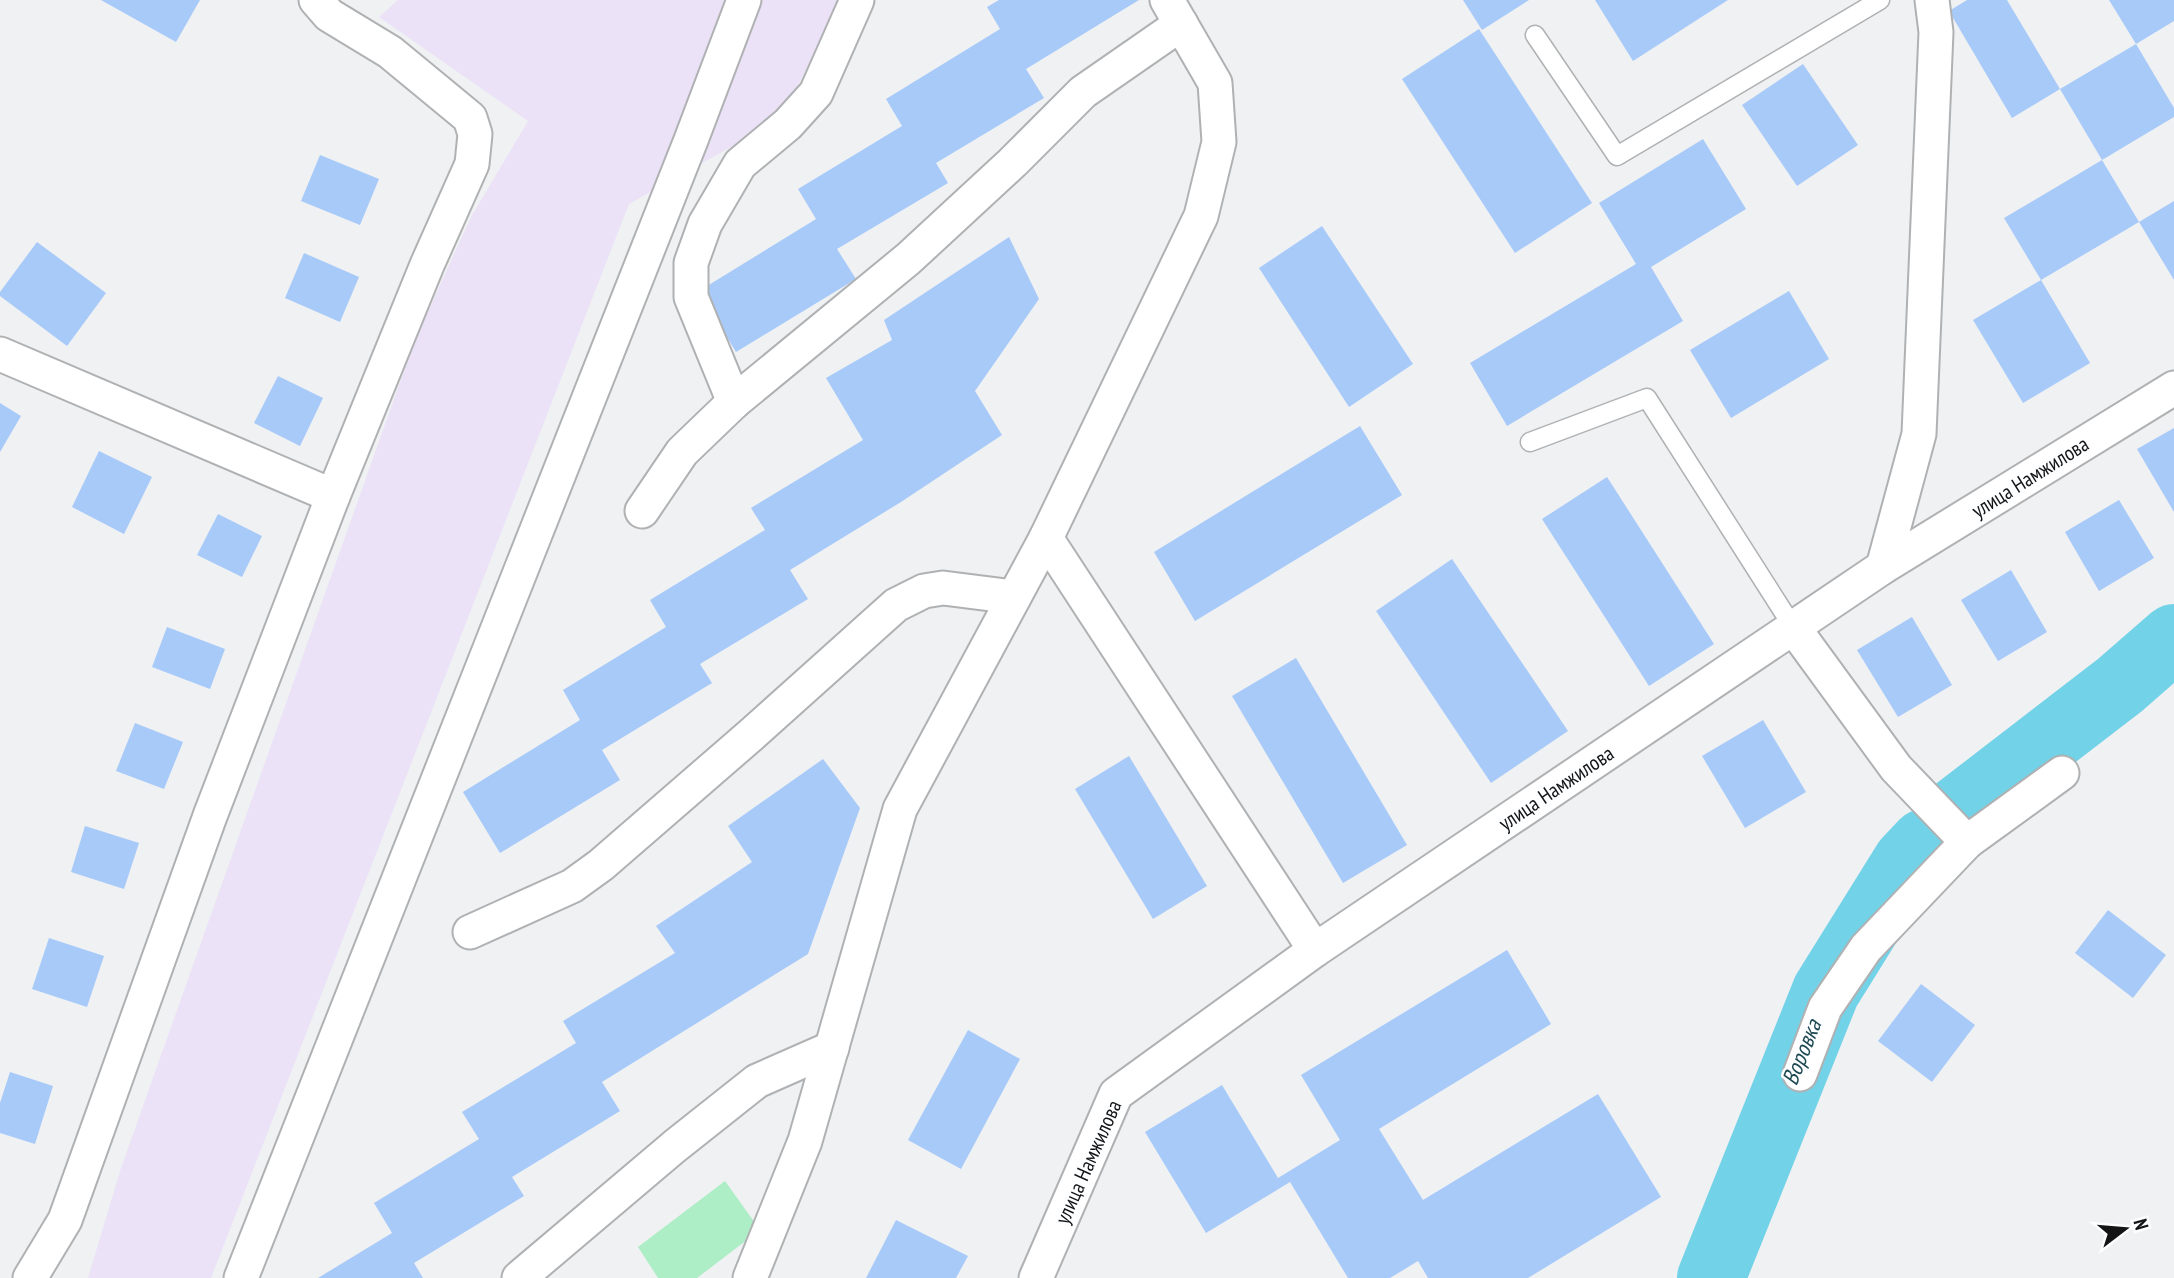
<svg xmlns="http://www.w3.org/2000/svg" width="2174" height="1278" font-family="'PT Sans Narrow',sans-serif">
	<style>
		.industrial { fill: #ebe2f7 }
		.green { fill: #aeeec6 }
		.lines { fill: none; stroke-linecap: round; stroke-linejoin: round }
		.river { stroke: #72d2e8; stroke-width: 68 }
		.building { fill: #a8caf9 }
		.lane-casing { stroke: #afb1b3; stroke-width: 21 }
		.street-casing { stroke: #afb1b3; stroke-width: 37 }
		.lane { stroke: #fff; stroke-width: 18 }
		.street { stroke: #fff; stroke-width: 33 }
		.labels { text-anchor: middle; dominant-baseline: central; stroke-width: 5; stroke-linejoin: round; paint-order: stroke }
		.street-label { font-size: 21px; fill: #141415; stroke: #fdfeff }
		.water-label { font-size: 23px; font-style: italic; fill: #1d4952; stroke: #fdfeff }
	</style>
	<rect width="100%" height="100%" fill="#eff1f3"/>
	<path class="industrial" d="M 398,0 L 844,0 L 779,120 L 629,204 L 211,1278 L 88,1278 L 121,1168 L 415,340 L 471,217 L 528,121 L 379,17 Z"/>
	<path class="green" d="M 725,1181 L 760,1230 L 697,1278 L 658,1278 L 638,1247 Z"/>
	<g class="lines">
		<g class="river">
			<path d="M 1955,812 L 2120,685 L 2174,638"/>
			<path d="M 1711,1278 L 1826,991 L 1907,861 L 1924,843"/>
		</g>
	</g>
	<g class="building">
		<path d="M 101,0 L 200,0 L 176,42 Z"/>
		<path d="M 999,0 L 1139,0 L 1026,69 L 1044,98 L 936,163 L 948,183 L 837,249 L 856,279 L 736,352 L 699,291 L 816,219 L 798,189 L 902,126 L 886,99 L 1000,29 L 987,7 Z"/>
		<path d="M 1463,0 L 1529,0 L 1482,30 Z"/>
		<path d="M 1595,0 L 1728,0 L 1633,61 Z"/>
		<path d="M 1967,0 L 2007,0 L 2060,89 L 2136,44 L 2174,108 L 2174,117 L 2102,160 L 2139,222 L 2174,201 L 2174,280 L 2139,222 L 2041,280 L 2004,218 L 2102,160 L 2060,89 L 2012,118 L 1949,11 Z"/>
		<path d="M 2109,0 L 2174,0 L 2174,21 L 2136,44 Z"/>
		<path d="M 1479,29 L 1592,203 L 1515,253 L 1402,79 Z"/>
		<path d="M 1803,64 L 1858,145 L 1797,186 L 1742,105 Z"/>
		<path d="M 1703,139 L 1746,209 L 1651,267 L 1683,321 L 1507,426 L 1470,363 L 1636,264 L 1599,203 Z"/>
		<path d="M 320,155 L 379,179 L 360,225 L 301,201 Z"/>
		<path d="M 1322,226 L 1413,364 L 1349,407 L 1259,268 Z"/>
		<path d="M 1009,237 L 1039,299 L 975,391 L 1002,435 L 901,502 L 790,570 L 808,599 L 700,664 L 712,683 L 602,750 L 620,780 L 500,853 L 463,792 L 580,720 L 563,690 L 666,627 L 650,600 L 765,530 L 751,508 L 863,440 L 826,378 L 892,340 L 884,320 Z"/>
		<path d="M 37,242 L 106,293 L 67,346 L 0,296 L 0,292 Z"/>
		<path d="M 304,253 L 359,277 L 340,322 L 285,298 Z"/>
		<path d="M 2041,280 L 2090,363 L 2023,403 L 1973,320 Z"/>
		<path d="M 1789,291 L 1829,359 L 1731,418 L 1690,350 Z"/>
		<path d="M 278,376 L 323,398 L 300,446 L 254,423 Z"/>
		<path d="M 0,403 L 21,416 L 0,452 Z"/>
		<path d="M 1360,426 L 1402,495 L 1195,621 L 1154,552 Z"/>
		<path d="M 2174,428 L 2174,512 L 2137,449 Z"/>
		<path d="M 99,451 L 152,477 L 124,534 L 72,507 Z"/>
		<path d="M 1607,477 L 1714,644 L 1649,686 L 1542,519 Z"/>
		<path d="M 2119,500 L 2154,558 L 2099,591 L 2065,532 Z"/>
		<path d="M 218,514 L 262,536 L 242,577 L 197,555 Z"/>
		<path d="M 1452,559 L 1568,731 L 1491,783 L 1376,611 Z"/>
		<path d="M 2011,570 L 2047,632 L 1998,661 L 1961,600 Z"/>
		<path d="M 1912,617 L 1952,685 L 1898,717 L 1857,650 Z"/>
		<path d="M 167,627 L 225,649 L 210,689 L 152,667 Z"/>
		<path d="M 1296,658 L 1407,845 L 1343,883 L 1232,696 Z"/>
		<path d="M 1763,720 L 1806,792 L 1745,828 L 1702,756 Z"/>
		<path d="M 135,723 L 183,742 L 164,789 L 116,771 Z"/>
		<path d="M 1129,756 L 1207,886 L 1153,919 L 1075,789 Z"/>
		<path d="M 823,759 L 860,808 L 808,954 L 602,1082 L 620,1111 L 512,1177 L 524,1196 L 414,1263 L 423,1278 L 318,1278 L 392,1233 L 374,1203 L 479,1139 L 462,1112 L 576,1043 L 563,1021 L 675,953 L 656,926 L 752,862 L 728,826 Z"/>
		<path d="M 85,826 L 139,843 L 124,889 L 71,872 Z"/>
		<path d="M 2108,910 L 2166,955 L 2133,998 L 2075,953 Z"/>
		<path d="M 49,938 L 104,956 L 87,1007 L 32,989 Z"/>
		<path d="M 1507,950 L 1551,1024 L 1379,1129 L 1423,1200 L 1598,1094 L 1661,1197 L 1528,1278 L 1428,1278 L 1418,1261 L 1390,1278 L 1348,1278 L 1290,1182 L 1206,1233 L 1145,1132 L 1222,1085 L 1278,1178 L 1340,1140 L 1301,1075 Z"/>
		<path d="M 1921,984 L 1975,1025 L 1932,1082 L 1878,1041 Z"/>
		<path d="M 968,1030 L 1020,1059 L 961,1169 L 908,1140 Z"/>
		<path d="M 10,1072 L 53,1086 L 35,1144 L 0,1133 L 0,1103 Z"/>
		<path d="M 896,1220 L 968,1256 L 956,1278 L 866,1278 Z"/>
	</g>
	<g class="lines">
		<g class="lane-casing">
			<g id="lane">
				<path d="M 1535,35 L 1617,156 L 1880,0"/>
				<path d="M 1530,442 L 1647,398 L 1793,627"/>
			</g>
		</g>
		<g class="street-casing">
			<g id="street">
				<path d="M 0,354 L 333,496"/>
				<path d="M 734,402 L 691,297 L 691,263 L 705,224 L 740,164 L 788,124 L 816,93 L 857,0"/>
				<path d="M 642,511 L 682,452 L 734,402 L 908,259 L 1013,162 L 1083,92 L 1181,24"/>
				<path d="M 1046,538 L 1315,950"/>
				<path d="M 1883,567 L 1919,434 L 1936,32 L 1932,0"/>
				<path d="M 1793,627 L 1896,768 L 1967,842"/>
				<path d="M 470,932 L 572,886 L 601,865 L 751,735 L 896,605 L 924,591 L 943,588 L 1014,597"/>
				<path d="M 1800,1074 L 1825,1008 L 1866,948 L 1967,842 L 2062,773"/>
				<path d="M 30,1278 L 65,1220 L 210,816 L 333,496 L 427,265 L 472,164 L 475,134 L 470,118 L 390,52 L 329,15 L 316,0"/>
				<path d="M 241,1278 L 691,140 L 744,0"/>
				<path d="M 519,1278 L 675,1146 L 757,1081 L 832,1048"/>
				<path d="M 750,1278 L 805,1141 L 900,809 L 1046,538 L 1201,216 L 1219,142 L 1215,83 L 1167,0"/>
				<path d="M 1036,1278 L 1116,1094 L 1315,950 L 1883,567 L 2174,388"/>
			</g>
		</g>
		<use href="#lane" class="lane"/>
		<use href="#street" class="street"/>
	</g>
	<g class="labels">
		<g class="street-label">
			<text transform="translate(2030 477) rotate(-32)">улица Намжилова</text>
			<text transform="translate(1556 788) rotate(-34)">улица Намжилова</text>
			<text transform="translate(1088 1162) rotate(-66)">улица Намжилова</text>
		</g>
		<g class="water-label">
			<text transform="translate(1801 1052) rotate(-68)">Воровка</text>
		</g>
	</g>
	<g transform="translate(2125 1229) rotate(74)" stroke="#fdfeff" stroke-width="5" paint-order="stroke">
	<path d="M0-5L12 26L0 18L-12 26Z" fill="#141415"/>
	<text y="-10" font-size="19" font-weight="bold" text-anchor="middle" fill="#141415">N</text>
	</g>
</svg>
